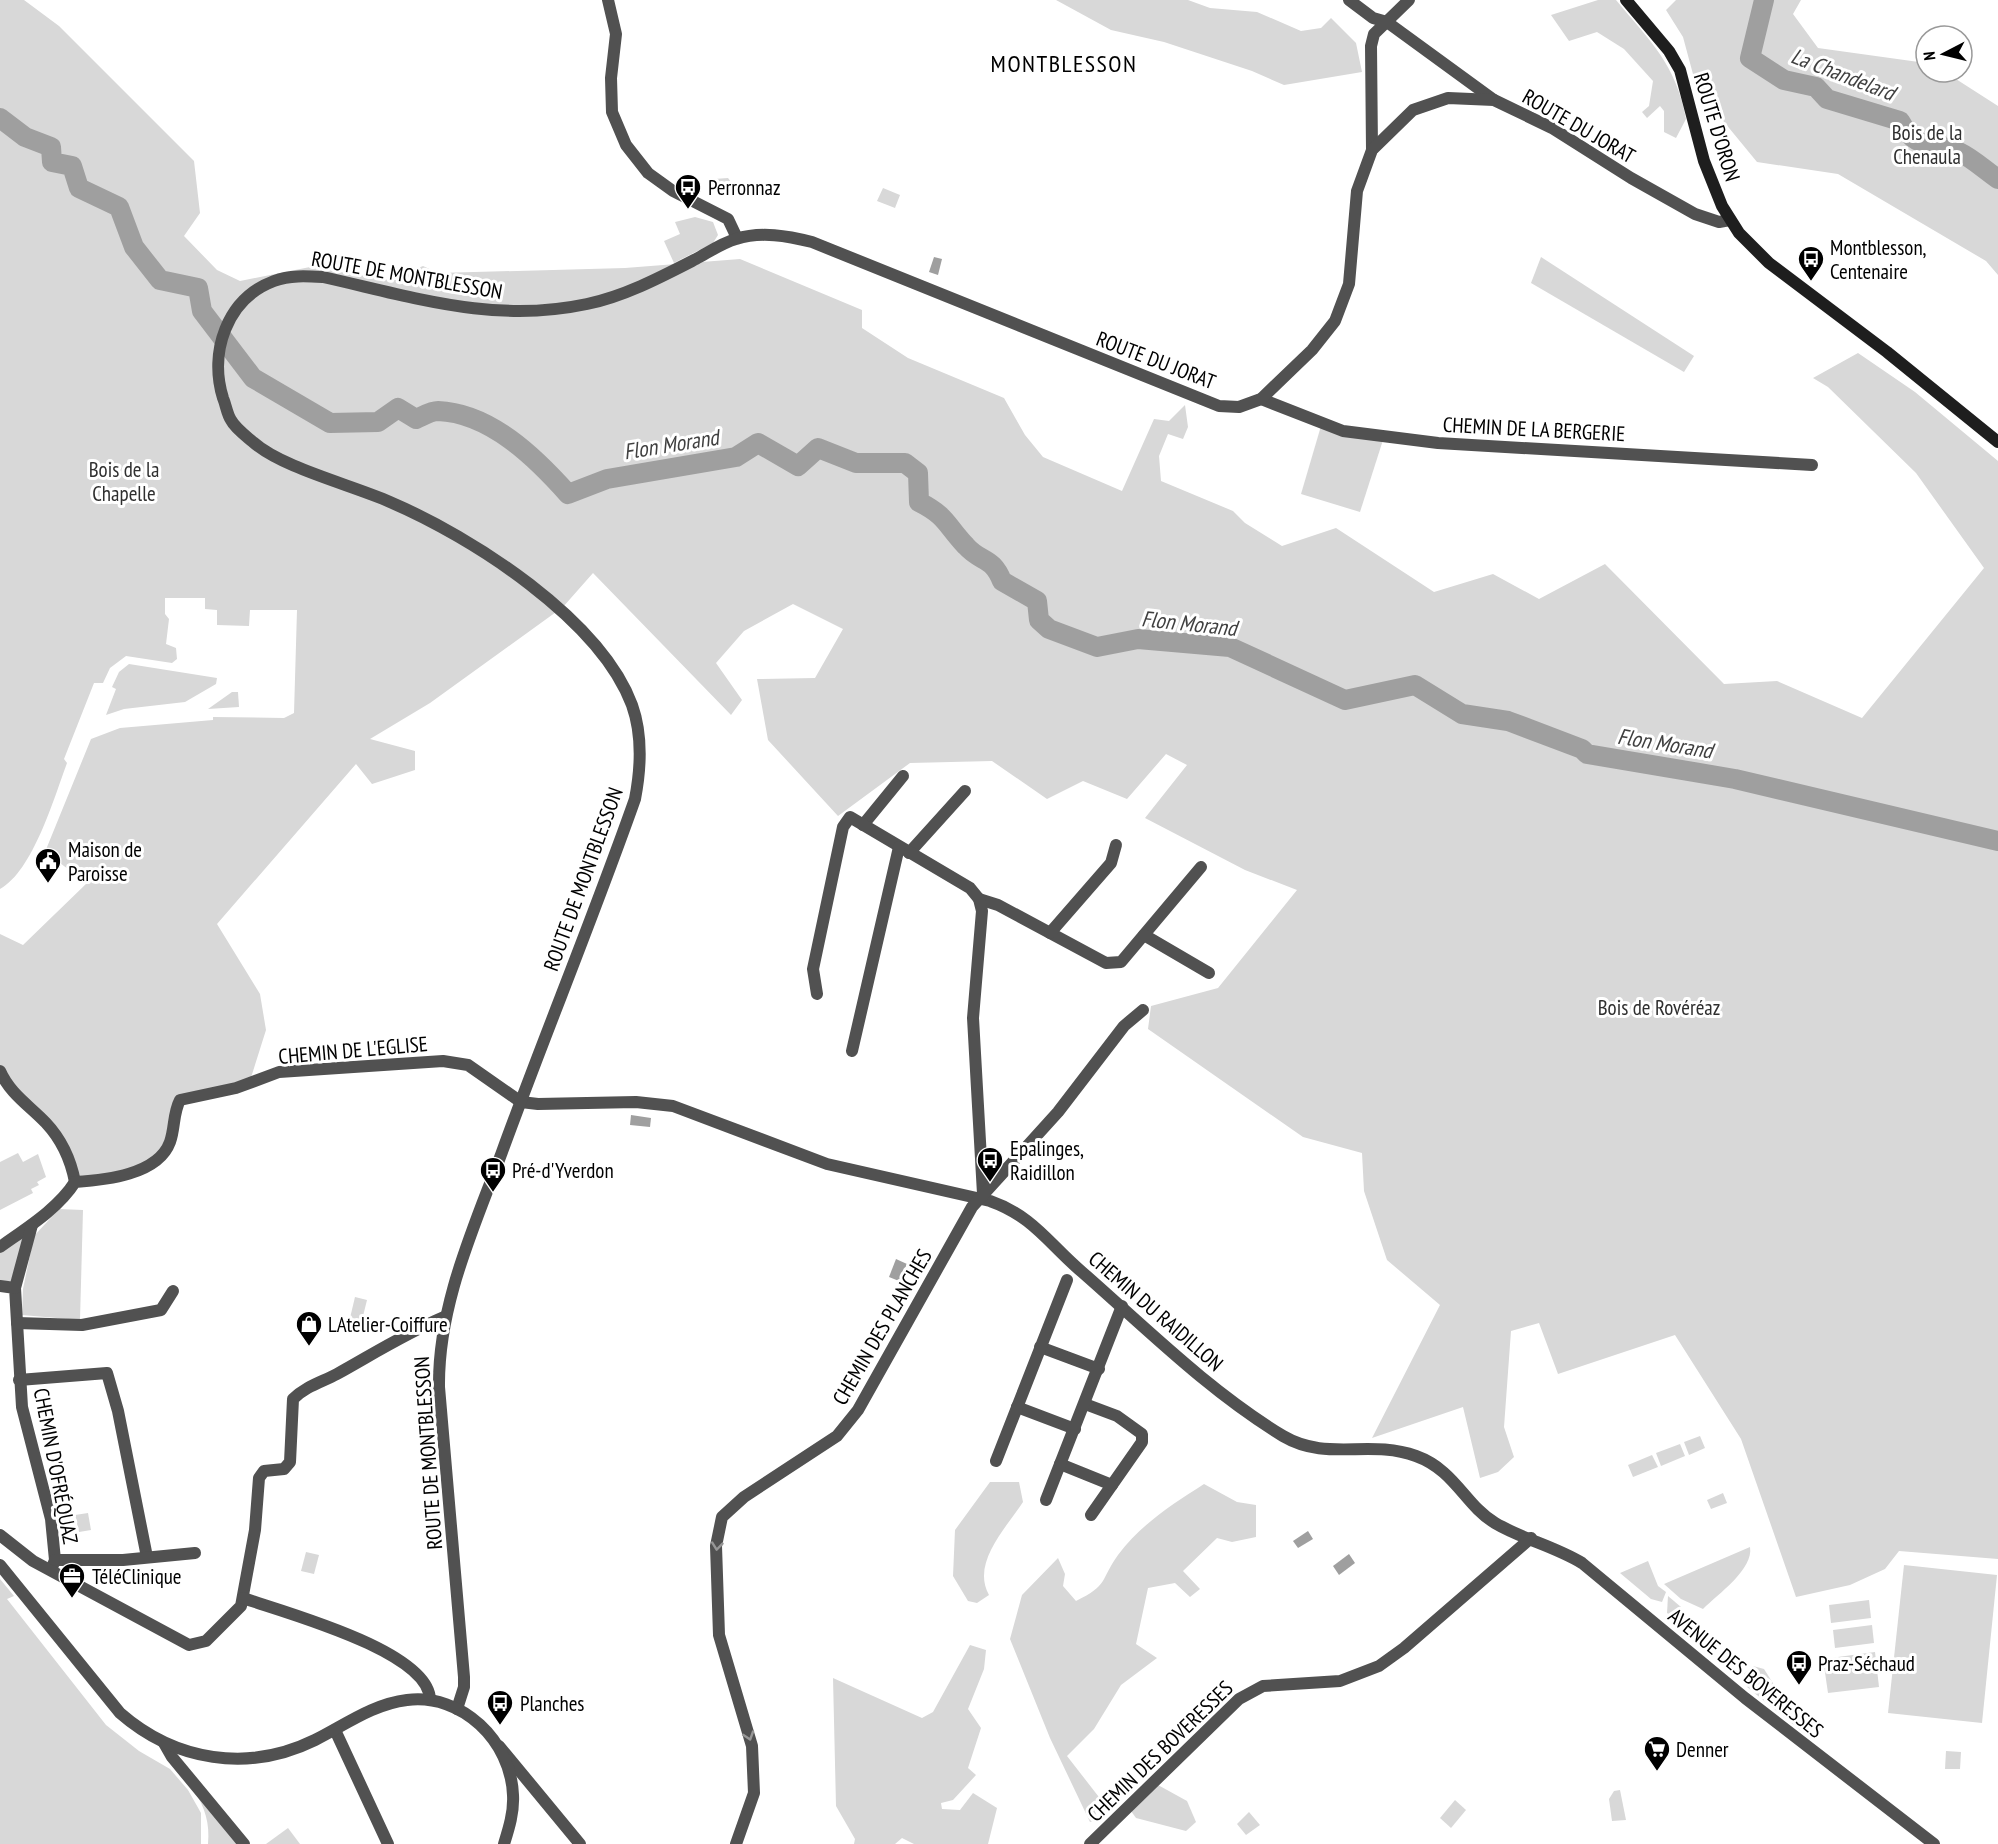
<svg xmlns="http://www.w3.org/2000/svg" width="1998" height="1844" font-family="'PT Sans Narrow',sans-serif">
	<style>
		.green { fill: #d8d8d8 }
		.water { fill: #9f9f9f }
		.lines { fill: none; stroke-linecap: round; stroke-linejoin: round }
		.river { stroke: #9f9f9f; stroke-width: 20 }
		.minor { stroke: #515151; stroke-width: 12 }
		.tertiary { stroke: #515151; stroke-width: 12 }
		.secondary { stroke: #1e1e1e; stroke-width: 12 }
		.oneway { stroke: #979797 }
		.labels { text-anchor: middle; dominant-baseline: central; stroke-width: 6; stroke-linejoin: round; paint-order: stroke }
		.street-label { font-size: 21px; fill: #000; stroke: #fff }
		.park-label { font-size: 21px; fill: #2f2f2f; stroke: #fff }
		.poi-label { font-size: 21px; fill: #000; stroke: #fff; text-anchor: start }
		.water-label { font-size: 22px; font-style: italic; fill: #404040; stroke: #fff }
		.quarter-label { font-size: 24px; letter-spacing: 1.5px; fill: #000; stroke: #fff }
	</style>
	<rect width="100%" height="100%" fill="#fff"/>
	<g class="green">
		<path d="M 0,0 L 24,0 L 59,26 L 194,161 L 200,213 L 184,236 L 217,270 L 240,281 L 310,267 L 389,280 L 423,266 L 438,273 L 625,268 L 740,259 L 862,310 L 862,328 L 908,358 L 1004,398 L 1025,435 L 1043,457 L 1122,491 L 1154,419 L 1169,421 L 1185,405 L 1188,427 L 1183,439 L 1168,434 L 1159,456 L 1161,481 L 1233,511 L 1245,523 L 1282,546 L 1336,528 L 1434,592 L 1493,574 L 1539,599 L 1605,564 L 1724,684 L 1777,681 L 1862,718 L 1984,568 L 1916,473 L 1828,387 L 1813,378 L 1858,353 L 1915,392 L 1998,461 L 1998,1559 L 1899,1551 L 1885,1569 L 1850,1585 L 1796,1597 L 1741,1439 L 1675,1335 L 1558,1374 L 1539,1323 L 1511,1331 L 1504,1427 L 1514,1457 L 1498,1472 L 1480,1478 L 1463,1407 L 1372,1438 L 1440,1305 L 1387,1260 L 1364,1191 L 1362,1153 L 1303,1137 L 1148,1029 L 1151,1006 L 1218,988 L 1297,890 L 1245,870 L 1145,818 L 1187,765 L 1166,754 L 1127,799 L 1083,781 L 1047,799 L 992,761 L 910,763 L 838,816 L 768,740 L 757,679 L 815,678 L 843,629 L 793,604 L 744,631 L 716,663 L 742,700 L 731,715 L 593,573 L 563,607 L 430,703 L 370,739 L 415,751 L 415,770 L 372,784 L 356,764 L 217,924 L 260,994 L 266,1030 L 248,1087 L 176,1101 L 168,1147 L 151,1167 L 74,1183 L 65,1151 L 0,1068 L 0,934 L 23,945 L 87,883 L 45,852 L 91,739 L 120,728 L 213,720 L 213,717 L 284,718 L 294,713 L 297,610 L 250,610 L 249,626 L 217,625 L 217,610 L 205,609 L 205,598 L 165,598 L 165,614 L 169,619 L 166,644 L 176,648 L 177,659 L 172,663 L 126,656 L 110,668 L 103,683 L 94,683 L 64,759 L 67,763 C 54,798 33,871 0,889 Z"/>
		<path d="M 1056,0 L 1188,0 L 1210,8 L 1257,12 L 1301,31 L 1321,28 L 1331,18 L 1356,43 L 1362,72 L 1284,85 L 1252,71 L 1164,42 L 1111,30 Z"/>
		<path d="M 1598,0 L 1616,0 C 1650,41 1676,64 1686,119 L 1676,138 L 1664,132 L 1664,111 L 1660,106 L 1647,118 L 1642,112 L 1649,106 L 1653,81 L 1624,49 L 1597,32 L 1569,41 L 1551,15 Z"/>
		<path d="M 1676,0 L 1801,0 L 1793,14 L 1818,48 L 1926,63 L 1926,72 L 1945,72 L 1998,106 L 1998,275 L 1986,261 L 1838,174 L 1757,162 L 1697,89 L 1683,37 L 1666,10 Z"/>
		<path d="M 728,178 L 731,182 L 727,187 L 718,188 L 713,184 L 714,179 Z"/>
		<path d="M 883,188 L 900,195 L 895,208 L 877,201 Z"/>
		<path d="M 695,217 L 713,222 L 718,235 L 713,243 L 674,263 L 664,241 L 680,234 L 675,222 Z"/>
		<path d="M 1541,257 L 1694,356 L 1684,372 L 1531,283 Z"/>
		<path d="M 1321,426 L 1383,440 L 1360,512 L 1301,494 Z"/>
		<path d="M 129,664 L 217,678 L 216,684 L 185,702 L 124,709 L 106,715 L 116,689 L 112,687 L 119,672 Z"/>
		<path d="M 232,692 L 238,692 L 239,707 L 208,709 Z"/>
		<path d="M 18,1153 L 23,1162 L 38,1154 L 46,1177 L 37,1182 L 39,1185 L 31,1189 L 33,1193 L 0,1210 L 0,1162 Z"/>
		<path d="M 59,1209 L 83,1210 L 80,1320 L 22,1315 L 23,1289 L 34,1236 Z"/>
		<path d="M 25,1235 L 11,1281 L 0,1282 L 0,1253 Z"/>
		<path d="M 355,1297 L 367,1300 L 362,1320 L 350,1318 Z"/>
		<path d="M 1700,1436 L 1705,1448 L 1689,1455 L 1684,1442 Z"/>
		<path d="M 1680,1444 L 1685,1456 L 1661,1466 L 1656,1453 Z"/>
		<path d="M 1652,1455 L 1658,1467 L 1633,1477 L 1628,1465 Z"/>
		<path d="M 990,1482 L 1019,1482 L 1023,1502 C 1006,1528 971,1563 989,1595 L 977,1603 L 968,1601 L 953,1576 L 955,1530 Z"/>
		<path d="M 1204,1484 L 1237,1502 L 1256,1505 L 1256,1537 L 1232,1542 L 1217,1538 L 1183,1571 L 1200,1589 L 1190,1597 L 1175,1583 L 1148,1588 L 1136,1644 L 1157,1658 L 1121,1685 L 1094,1729 L 1067,1756 L 1102,1801 L 1094,1809 L 1098,1819 L 1090,1822 L 1050,1738 L 1010,1639 L 1022,1595 L 1058,1558 L 1065,1574 L 1063,1586 L 1076,1601 C 1109,1585 1100,1580 1118,1555 C 1141,1524 1173,1504 1204,1484 Z"/>
		<path d="M 1723,1493 L 1727,1503 L 1711,1509 L 1707,1500 Z"/>
		<path d="M 88,1513 L 91,1530 L 79,1532 L 75,1515 Z"/>
		<path d="M 1750,1547 C 1754,1569 1718,1594 1703,1609 L 1681,1599 L 1664,1584 Z"/>
		<path d="M 306,1552 L 319,1555 L 314,1574 L 301,1571 Z"/>
		<path d="M 1648,1561 L 1658,1586 L 1666,1592 L 1662,1602 L 1651,1599 L 1620,1573 Z"/>
		<path d="M 1904,1565 L 1997,1575 L 1982,1723 L 1888,1713 Z"/>
		<path d="M 0,1579 L 14,1596 L 7,1599 L 106,1725 L 139,1751 L 170,1769 L 188,1790 L 201,1813 L 201,1844 L 0,1844 Z"/>
		<path d="M 1668,1596 L 1681,1607 L 1672,1616 L 1667,1613 Z"/>
		<path d="M 1869,1600 L 1871,1618 L 1831,1623 L 1829,1605 Z"/>
		<path d="M 1872,1625 L 1874,1643 L 1835,1648 L 1833,1630 Z"/>
		<path d="M 970,1645 L 986,1650 L 984,1669 L 968,1709 L 981,1728 L 968,1768 L 976,1775 L 953,1800 L 941,1803 L 942,1809 L 960,1810 L 973,1793 L 997,1808 L 988,1844 L 914,1844 L 902,1838 L 895,1844 L 854,1844 L 855,1839 L 836,1806 L 833,1678 L 922,1718 L 933,1712 Z"/>
		<path d="M 1875,1652 L 1879,1687 L 1828,1693 L 1823,1659 Z"/>
		<path d="M 1753,1666 L 1764,1669 L 1805,1734 L 1747,1687 L 1744,1674 Z"/>
		<path d="M 1946,1751 L 1961,1752 L 1960,1769 L 1945,1769 Z"/>
		<path d="M 1158,1785 L 1187,1801 L 1196,1822 L 1186,1831 L 1136,1818 L 1131,1811 Z"/>
		<path d="M 194,1790 L 242,1844 L 208,1844 C 210,1823 205,1808 194,1790 Z"/>
		<path d="M 1620,1790 L 1626,1820 L 1612,1821 L 1609,1799 L 1614,1791 Z"/>
		<path d="M 1455,1800 L 1466,1810 L 1451,1828 L 1440,1818 Z"/>
		<path d="M 1249,1812 L 1260,1825 L 1246,1835 L 1237,1824 Z"/>
		<path d="M 288,1828 L 300,1844 L 266,1844 Z"/>
	</g>
	<g class="water">
		<path d="M 934,257 L 942,259 L 938,275 L 929,272 Z"/>
		<path d="M 631,1115 L 651,1118 L 650,1127 L 630,1125 Z"/>
		<path d="M 896,1259 L 907,1264 L 899,1281 L 889,1277 Z"/>
		<path d="M 1308,1531 L 1313,1539 L 1298,1548 L 1293,1541 Z"/>
		<path d="M 1349,1554 L 1355,1563 L 1339,1575 L 1333,1566 Z"/>
	</g>
	<g class="lines">
		<g class="river">
			<path d="M 1764,0 L 1750,58 L 1784,80 L 1816,87 L 1827,99 L 1900,121 C 1917,153 1933,140 1959,152 C 1972,158 1985,170 1998,179"/>
			<path d="M 0,118 L 25,137 L 51,147 L 52,162 L 72,166 L 79,188 L 119,207 L 134,247 L 160,280 L 198,288 L 202,311 L 253,378 L 330,423 L 378,422 L 398,408 L 416,419 C 423,416 431,411 438,411 C 490,413 535,457 568,494 L 607,479 L 736,457 L 758,443 L 798,466 L 818,448 L 856,463 L 905,463 L 918,473 L 919,502 C 947,516 946,525 966,546 C 981,563 992,556 1002,581 L 1037,601 L 1039,620 L 1049,629 L 1097,647 L 1138,639 L 1230,647 L 1345,700 L 1415,685 L 1462,714 L 1508,721 L 1582,749 L 1587,754 L 1735,779 L 1998,841"/>
		</g>
		<g class="minor">
			<path d="M 608,0 L 616,34 L 611,78 L 612,112 L 626,145 L 648,173 L 673,191 L 728,219 L 737,238"/>
			<path d="M 1349,0 L 1373,18 L 1387,22 L 1494,100"/>
			<path d="M 1372,150 L 1371,46 L 1374,34 L 1409,0"/>
			<path d="M 1261,399 L 1343,431 L 1438,443 L 1812,465"/>
			<path d="M 863,825 L 903,776"/>
			<path d="M 909,853 L 965,791"/>
			<path d="M 979,899 L 998,905 L 1106,963 L 1121,962 L 1201,867"/>
			<path d="M 1050,933 L 1111,863 L 1116,845"/>
			<path d="M 1144,935 L 1209,973"/>
			<path d="M 817,994 L 813,969 L 843,827 L 850,817 L 970,888 L 979,899 L 982,911 L 973,1018 L 983,1194"/>
			<path d="M 852,1051 L 899,847"/>
			<path d="M 0,1071 C 10,1094 30,1106 46,1123 C 61,1139 71,1161 75,1182"/>
			<path d="M 0,1247 C 25,1229 58,1209 75,1182 C 105,1180 158,1175 170,1142 C 175,1128 173,1113 180,1100 L 236,1088 L 279,1072 L 443,1061 L 468,1065 L 521,1102 L 538,1104 L 636,1102 L 673,1106 L 827,1164 L 990,1201 C 1033,1216 1049,1244 1082,1272 C 1147,1329 1209,1391 1283,1436 C 1327,1462 1369,1439 1416,1456 C 1455,1470 1465,1505 1495,1523 C 1522,1539 1554,1546 1582,1563 L 1745,1698 L 1934,1844"/>
			<path d="M 0,1286 L 15,1288 L 22,1407 L 51,1519 L 55,1560 L 51,1570"/>
			<path d="M 15,1288 L 32,1225"/>
			<path d="M 17,1323 L 82,1325 L 161,1310 L 173,1291"/>
			<path d="M 1040,1347 L 1099,1369"/>
			<path d="M 19,1380 L 107,1373 L 118,1411 L 147,1557"/>
			<path d="M 1085,1404 L 1117,1416 L 1142,1434 L 1142,1442 L 1091,1515"/>
			<path d="M 1017,1407 L 1075,1429"/>
			<path d="M 996,1461 L 1067,1280"/>
			<path d="M 1060,1464 L 1112,1485"/>
			<path d="M 1046,1500 L 1122,1306"/>
			<path d="M 0,1535 L 33,1561 L 189,1645 L 206,1641 L 241,1606 L 255,1530 L 259,1478 L 264,1471 L 284,1469 L 290,1462 L 293,1399 C 306,1386 322,1382 337,1374 C 373,1354 406,1333 444,1317"/>
			<path d="M 55,1560 L 123,1560 L 195,1553"/>
			<path d="M 243,1598 C 283,1612 430,1651 430,1700"/>
			<path d="M 457,1709 L 464,1687 L 464,1677 L 439,1387 C 438,1304 474,1228 502,1152 C 545,1034 593,918 635,799 C 641,768 643,736 632,705 C 600,619 472,537 390,502 C 352,485 282,468 253,442 C 246,436 235,428 231,420 C 227,414 226,405 223,398 C 209,353 226,299 274,281 C 290,275 306,276 323,277 C 413,297 494,324 587,304 C 625,296 661,277 696,259 C 709,252 722,243 736,239 C 761,231 788,236 812,242 L 1219,406 L 1239,407 L 1261,399 L 1312,350 L 1335,321 L 1349,284 L 1357,191 L 1372,150 L 1413,110 L 1448,98 L 1494,100 L 1552,128 L 1631,178 L 1695,214 L 1719,222 L 1730,220"/>
			<path d="M 335,1730 L 388,1844"/>
			<path d="M 164,1743 L 172,1757 L 244,1844"/>
			<path d="M 499,1746 L 580,1844"/>
			<path d="M 736,1844 L 754,1793 L 752,1746 L 719,1635 L 716,1546 L 722,1517 L 744,1497 L 837,1436 L 858,1410 L 972,1207 L 1058,1112 L 1124,1026 L 1143,1010"/>
			<path d="M 1090,1844 L 1239,1699 L 1263,1686 L 1340,1681 L 1379,1666 L 1404,1648 L 1531,1538"/>
		</g>
		<path class="tertiary" d="M 0,1565 L 120,1713 C 175,1761 248,1773 315,1740 C 345,1725 373,1704 407,1700 C 462,1693 511,1741 513,1795 C 514,1812 509,1828 504,1844"/>
		<path class="secondary" d="M 1626,0 L 1669,51 L 1680,70 L 1704,161 L 1722,206 L 1739,233 L 1769,263 L 1887,352 L 1998,442"/>
	</g>
	<defs><path id="oneway-chevron" d="M-2-3.5L2.5 0L-2 3.5" fill="none" stroke-width="1.6" stroke-linecap="round" stroke-linejoin="round" transform="scale(1.5)"/></defs>
	<g class="oneway">
		<use href="#oneway-chevron" transform="translate(717 1546) rotate(96)"/>
		<use href="#oneway-chevron" transform="translate(749 1736) rotate(72)"/>
	</g>
	<defs>
		<g id="bus-pin" transform="scale(1.35)"><path d="M0 17L-7.5 6A9.5 9.5 0 1 1 7.5 6Z" fill="#000" stroke="#fff"/><path d="M-5-6H5V4H4V6H2V4H-2V6H-4V4H-5ZM-3.5-4V0h7V-4ZM-3.5 1.2v1.5H-2V1.2ZM2 1.2v1.5H3.5V1.2Z" fill="#fff"/></g>
		<g id="civic-pin" transform="scale(1.35)"><path d="M0 17L-7.5 6A9.5 9.5 0 1 1 7.5 6Z" fill="#000" stroke="#fff"/><path d="M-.6-6.5H3V-4.5H.6V-3L4-1V1h2V6H-6V1h2V-1L-.6-3ZM-1.2 2.5V6h2.4V2.5Z" fill="#fff"/></g>
		<g id="shop-pin" transform="scale(1.35)"><path d="M0 17L-7.5 6A9.5 9.5 0 1 1 7.5 6Z" fill="#000" stroke="#fff"/><path d="M-5-2.5h2.3a2.7 3.5 0 0 1 5.4 0H5L5.5 6h-11ZM-1.5-2.5h3a1.5 2.3 0 0 0-3 0Z" fill="#fff"/></g>
		<g id="office-pin" transform="scale(1.35)"><path d="M0 17L-7.5 6A9.5 9.5 0 1 1 7.5 6Z" fill="#000" stroke="#fff"/><path d="M-6-3h4V-5.5h4V-3h4V5H-6ZM-1-4.5V-3h2v-1.5ZM-6 0V1H6V0Z" fill="#fff"/></g>
		<g id="supermarket-pin" transform="scale(1.35)"><path d="M0 17L-7.5 6A9.5 9.5 0 1 1 7.5 6Z" fill="#000" stroke="#fff"/><path d="M-6-5.5h2.5l.6 2H6L4.5 2H-2.5L-4.4-4H-6ZM-1.5 3.2a1.3 1.3 0 1 0 .1 0ZM3 3.2a1.3 1.3 0 1 0 .1 0Z" fill="#fff"/></g>
	</defs>
	<g fill-rule="evenodd">
		<use href="#bus-pin" x="688" y="187"/>
		<use href="#bus-pin" x="1811" y="259"/>
		<use href="#civic-pin" x="48" y="861"/>
		<use href="#bus-pin" x="990" y="1160"/>
		<use href="#bus-pin" x="493" y="1170"/>
		<use href="#shop-pin" x="309" y="1324"/>
		<use href="#office-pin" x="72" y="1576"/>
		<use href="#bus-pin" x="1799" y="1663"/>
		<use href="#bus-pin" x="500" y="1703"/>
		<use href="#supermarket-pin" x="1657" y="1749"/>
	</g>
	<g class="labels">
		<g class="street-label">
			<text transform="translate(1579 126) rotate(30)">ROUTE DU JORAT</text>
			<text transform="translate(1717 127) rotate(73)">ROUTE D'ORON</text>
			<text transform="translate(407 275) rotate(10)">ROUTE DE MONTBLESSON</text>
			<text transform="translate(1156 360) rotate(21)">ROUTE DU JORAT</text>
			<text transform="translate(1534 429) rotate(3)">CHEMIN DE LA BERGERIE</text>
			<text transform="translate(583 879) rotate(-70)">ROUTE DE MONTBLESSON</text>
			<text transform="translate(353 1050) rotate(-5)">CHEMIN DE L'EGLISE</text>
			<text transform="translate(1156 1311) rotate(41)">CHEMIN DU RAIDILLON</text>
			<text transform="translate(882 1327) rotate(-60)">CHEMIN DES PLANCHES</text>
			<text transform="translate(428 1453) rotate(-94)">ROUTE DE MONTBLESSON</text>
			<text transform="translate(56 1466) rotate(79)">CHEMIN D'OFRÉQUAZ</text>
			<text transform="translate(1746 1673) rotate(39)">AVENUE DES BOVERESSES</text>
			<text transform="translate(1160 1751) rotate(-44)">CHEMIN DES BOVERESSES</text>
		</g>
		<g class="park-label">
			<text x="1927" y="132">Bois de la<tspan x="1927" dy="24">Chenaula</tspan></text>
			<text x="124" y="469">Bois de la<tspan x="124" dy="24">Chapelle</tspan></text>
			<text x="1659" y="1007">Bois de Rovéréaz</text>
		</g>
		<g class="poi-label">
			<text x="708" y="187">Perronnaz</text>
			<text x="1830" y="247">Montblesson,<tspan x="1830" dy="24">Centenaire</tspan></text>
			<text x="68" y="849">Maison de<tspan x="68" dy="24">Paroisse</tspan></text>
			<text x="1010" y="1148">Epalinges,<tspan x="1010" dy="24">Raidillon</tspan></text>
			<text x="512" y="1170">Pré-d'Yverdon</text>
			<text x="328" y="1324">LAtelier-Coiffure</text>
			<text x="92" y="1576">TéléClinique</text>
			<text x="1818" y="1663">Praz-Séchaud</text>
			<text x="520" y="1703">Planches</text>
			<text x="1676" y="1749">Denner</text>
		</g>
		<g class="water-label">
			<text transform="translate(1843 74) rotate(21)">La Chandelard</text>
			<text transform="translate(671 444) rotate(-9)">Flon Morand</text>
			<text transform="translate(1189 623) rotate(6)">Flon Morand</text>
			<text transform="translate(1665 743) rotate(9)">Flon Morand</text>
		</g>
		<g class="quarter-label">
			<text x="1064" y="63">MONTBLESSON</text>
		</g>
	</g>
	<g transform="translate(1944 54) rotate(263)"><circle r="28" fill="#ffffff" stroke="#999999" stroke-width="1.5"/>
	<path d="M0-4.5L10 22L0 15L-10 22Z" fill="#000000"/>
	<text y="-9" font-size="16" font-weight="bold" text-anchor="middle" fill="#000000">N</text>
	</g>
</svg>
